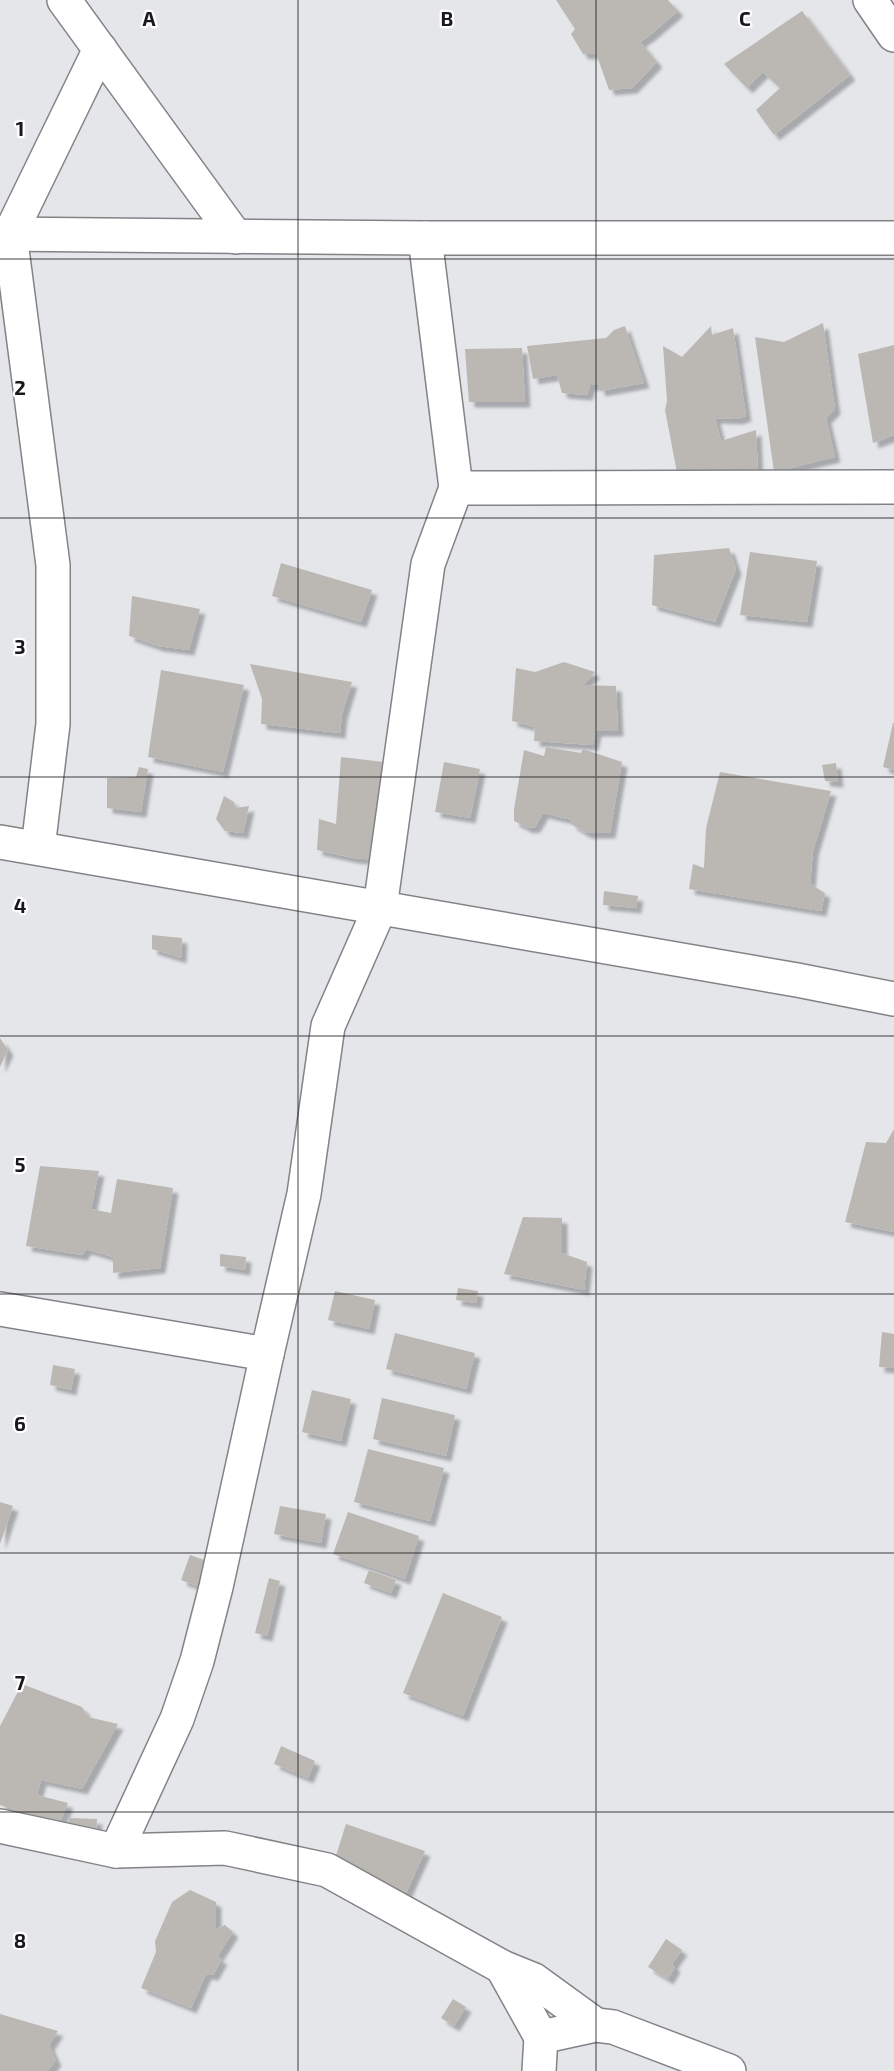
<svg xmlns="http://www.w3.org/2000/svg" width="894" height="2071" font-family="'Exo 2',sans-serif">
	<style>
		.building { fill: #bbb8b4; filter: url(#shadow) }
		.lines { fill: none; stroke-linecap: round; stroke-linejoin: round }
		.minor-casing { stroke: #828387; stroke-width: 36 }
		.minor { stroke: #fff; stroke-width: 33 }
		.grid { fill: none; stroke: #19191b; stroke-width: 1.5; stroke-opacity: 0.55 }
		.grid-label { font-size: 20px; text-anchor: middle; font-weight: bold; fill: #19191b; stroke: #fff; stroke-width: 4.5; stroke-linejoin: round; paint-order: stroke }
	</style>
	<defs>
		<filter id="shadow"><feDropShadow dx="5.5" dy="5.5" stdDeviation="1.5" flood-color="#0004"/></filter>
	</defs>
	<rect width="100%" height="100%" fill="#e4e6ea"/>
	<g class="building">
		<path d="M 556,0 L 668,0 L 678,11 L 650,35 L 640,42 L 657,62 L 632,88 L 609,90 L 596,53 L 583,54 L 571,34 L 575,29 Z"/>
		<path d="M 802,11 L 850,75 L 774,135 L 756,110 L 780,88 L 763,72 L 747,88 L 724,64 Z"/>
		<path d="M 823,323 L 835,409 L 826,418 L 835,457 L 774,472 L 755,337 L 784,342 Z"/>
		<path d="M 625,326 L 644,383 L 600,391 L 598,385 L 590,385 L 587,395 L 562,393 L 557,375 L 533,379 L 527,346 L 606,338 L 614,330 Z"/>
		<path d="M 711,326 L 712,335 L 733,328 L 746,416 L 737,419 L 715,418 L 721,441 L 756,430 L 758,473 L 679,483 L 665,410 L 667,401 L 663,346 L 682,357 Z"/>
		<path d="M 894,345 L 894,435 L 873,443 L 858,354 Z"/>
		<path d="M 522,348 L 525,402 L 469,402 L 465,349 Z"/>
		<path d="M 729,548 L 736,569 L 715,622 L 652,605 L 654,555 Z"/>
		<path d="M 750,552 L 817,561 L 807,622 L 740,615 Z"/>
		<path d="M 281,563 L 372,590 L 361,622 L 272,596 Z"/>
		<path d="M 132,596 L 200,609 L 189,650 L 158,646 L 129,636 Z"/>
		<path d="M 564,662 L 595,672 L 583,685 L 616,686 L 618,731 L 596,731 L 593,745 L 534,741 L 535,727 L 512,721 L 516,668 L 535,672 Z"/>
		<path d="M 250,664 L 352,682 L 342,714 L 340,733 L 261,724 L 262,699 Z"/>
		<path d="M 161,670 L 244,685 L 223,772 L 148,757 Z"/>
		<path d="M 893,723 L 894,723 L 894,770 L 883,767 Z"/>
		<path d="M 546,747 L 581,753 L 583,749 L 622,762 L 610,833 L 586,833 L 571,824 L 572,820 L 543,813 L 535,827 L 528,828 L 514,821 L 514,809 L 524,750 L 544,756 Z"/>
		<path d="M 341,757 L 384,762 L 377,860 L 353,858 L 317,850 L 319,819 L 336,824 Z"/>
		<path d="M 444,762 L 480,769 L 470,818 L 435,812 Z"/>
		<path d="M 836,763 L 838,782 L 825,781 L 822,765 Z"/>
		<path d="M 139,767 L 148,769 L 141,812 L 107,808 L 107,778 L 136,777 Z"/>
		<path d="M 720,772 L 831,791 L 813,851 L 810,884 L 825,893 L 821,911 L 689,889 L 693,864 L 704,868 L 706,828 Z"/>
		<path d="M 224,796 L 234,802 L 236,808 L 249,806 L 243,833 L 225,831 L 216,819 Z"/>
		<path d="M 604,891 L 638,896 L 636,908 L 603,905 Z"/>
		<path d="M 152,935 L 182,938 L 181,958 L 152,949 Z"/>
		<path d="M 0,1038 L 8,1050 L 0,1067 Z"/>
		<path d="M 894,1129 L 894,1232 L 845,1222 L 866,1142 L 886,1143 Z"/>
		<path d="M 40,1166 L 99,1171 L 91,1209 L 111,1213 L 117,1179 L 173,1188 L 160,1268 L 113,1273 L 113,1257 L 86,1249 L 82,1255 L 26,1246 Z"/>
		<path d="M 523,1217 L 562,1218 L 562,1253 L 587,1262 L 584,1290 L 504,1274 Z"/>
		<path d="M 220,1254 L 246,1257 L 245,1270 L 220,1266 Z"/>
		<path d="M 458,1288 L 478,1291 L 476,1303 L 456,1300 Z"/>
		<path d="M 335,1291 L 375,1300 L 369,1329 L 328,1320 Z"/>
		<path d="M 882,1332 L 894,1334 L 894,1368 L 879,1367 Z"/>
		<path d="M 395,1333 L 475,1353 L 466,1389 L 386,1369 Z"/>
		<path d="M 53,1365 L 75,1369 L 71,1390 L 50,1385 Z"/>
		<path d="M 312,1390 L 351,1399 L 341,1441 L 302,1432 Z"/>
		<path d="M 382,1398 L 455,1415 L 446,1456 L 373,1439 Z"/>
		<path d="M 368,1449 L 444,1468 L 430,1521 L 354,1502 Z"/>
		<path d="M 0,1502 L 13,1506 L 0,1544 Z"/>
		<path d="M 280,1506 L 326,1514 L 321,1543 L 274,1534 Z"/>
		<path d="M 348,1512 L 419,1536 L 405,1579 L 333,1554 Z"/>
		<path d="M 190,1555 L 210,1562 L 200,1587 L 181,1580 Z"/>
		<path d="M 369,1570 L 396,1580 L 391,1593 L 364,1583 Z"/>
		<path d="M 269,1578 L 280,1581 L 267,1636 L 255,1633 Z"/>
		<path d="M 443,1593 L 502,1617 L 463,1716 L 403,1693 Z"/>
		<path d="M 22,1684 L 82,1707 L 88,1717 L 118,1724 L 82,1789 L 41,1780 L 37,1795 L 68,1803 L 59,1825 L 0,1805 L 0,1726 Z"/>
		<path d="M 281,1746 L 315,1761 L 308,1778 L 274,1764 Z"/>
		<path d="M 69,1818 L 97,1819 L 96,1836 L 68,1835 Z"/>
		<path d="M 346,1824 L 425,1851 L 402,1902 L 332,1868 Z"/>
		<path d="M 190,1890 L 216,1902 L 216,1929 L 225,1925 L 233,1932 L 217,1957 L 222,1959 L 213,1975 L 206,1974 L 191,2008 L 141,1988 L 156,1952 L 155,1941 L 172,1902 Z"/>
		<path d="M 666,1939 L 682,1950 L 672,1964 L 675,1967 L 668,1979 L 648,1967 Z"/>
		<path d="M 453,1999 L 466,2007 L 454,2026 L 441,2018 Z"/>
		<path d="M 0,2014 L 58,2031 L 49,2045 L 56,2061 L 47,2071 L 0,2071 Z"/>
	</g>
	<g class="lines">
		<g class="minor-casing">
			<g id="minor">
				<path d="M 64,0 L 236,237"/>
				<path d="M 870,0 L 894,35"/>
				<path d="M 0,234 L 425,238 L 894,238"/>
				<path d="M 456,488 L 894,487"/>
				<path d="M 0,842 L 797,980 L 894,999"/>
				<path d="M 38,848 L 53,724 L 53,565 L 10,234 L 100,49"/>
				<path d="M 0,1309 L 267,1354"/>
				<path d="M 0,1826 L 116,1851 L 225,1848 L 327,1870 L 502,1967 L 534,1980 L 596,2025"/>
				<path d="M 116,1851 L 177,1719 L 197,1661 L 216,1587 L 267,1354 L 304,1194 L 328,1026 L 380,908 L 428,564 L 456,488 L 425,238"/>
				<path d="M 502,1967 L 541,2037"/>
				<path d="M 539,2071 L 541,2037 L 596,2025 L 613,2027 L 729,2071"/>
			</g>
		</g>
		<use href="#minor" class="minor"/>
	</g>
	<path class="grid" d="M 298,0 L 298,2071M 596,0 L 596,2071M 0,259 L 894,259M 0,518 L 894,518M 0,777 L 894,777M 0,1036 L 894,1036M 0,1294 L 894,1294M 0,1553 L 894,1553M 0,1812 L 894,1812"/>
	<g class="grid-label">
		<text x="149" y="26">A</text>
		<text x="447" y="26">B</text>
		<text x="745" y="26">C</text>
		<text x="20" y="136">1</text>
		<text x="20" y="395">2</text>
		<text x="20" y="654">3</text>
		<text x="20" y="913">4</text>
		<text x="20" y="1172">5</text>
		<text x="20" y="1431">6</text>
		<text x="20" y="1690">7</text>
		<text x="20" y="1948">8</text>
	</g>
</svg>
